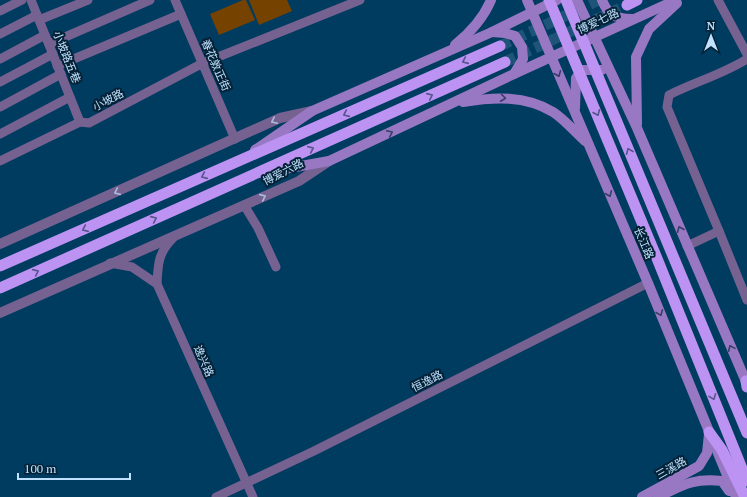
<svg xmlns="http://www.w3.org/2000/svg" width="747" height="497" font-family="'PT Serif','Noto Sans SC',serif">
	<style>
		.green { fill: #764200 }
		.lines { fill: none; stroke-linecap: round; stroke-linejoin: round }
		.trunk-tunnel { stroke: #1d5478; stroke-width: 11; stroke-dasharray: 11 5.5; stroke-linecap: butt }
		.minor { stroke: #766291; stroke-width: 9 }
		.tertiary { stroke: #766291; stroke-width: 10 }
		.secondary { stroke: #9878c3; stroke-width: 10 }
		.trunk { stroke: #bc93f2; stroke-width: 11 }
		.oneway { stroke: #57548b }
		.oneway2 { stroke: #383f67 }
		.oneway3 { stroke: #a9bbdd }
		.labels { text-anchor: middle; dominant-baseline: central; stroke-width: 4; stroke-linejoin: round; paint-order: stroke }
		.street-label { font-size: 11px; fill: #bfe1fd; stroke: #042136 }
	</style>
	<rect width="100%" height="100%" fill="#003b60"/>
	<g class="green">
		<path d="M 243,0 L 246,0 L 255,20 L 219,35 L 210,14 Z"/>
		<path d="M 249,0 L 287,0 L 292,11 L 259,25 Z"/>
	</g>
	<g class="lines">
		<g class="trunk-tunnel">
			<path d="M 500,46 L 599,0"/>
			<path d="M 505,62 L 627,5"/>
		</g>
		<g class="minor">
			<path d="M 31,0 L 80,122"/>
			<path d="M 175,0 L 235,139"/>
			<path d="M 718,0 L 747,54"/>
			<path d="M 0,11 L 22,0"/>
			<path d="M 39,20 L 88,0"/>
			<path d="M 0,34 L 37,15"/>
			<path d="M 49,44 L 150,0"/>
			<path d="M 0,59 L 45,35"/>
			<path d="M 57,66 L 181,14"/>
			<path d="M 0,82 L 53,54"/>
			<path d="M 0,107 L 61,74"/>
			<path d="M 0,134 L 70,97"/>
			<path d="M 0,161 L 80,122 L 89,123 L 203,63 L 360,0"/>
			<path d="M 244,205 L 258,228 L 276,267"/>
			<path d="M 719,231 L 747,300"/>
			<path d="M 173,238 C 158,253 158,264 157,284 L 253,497"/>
			<path d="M 687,246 L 719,231 L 667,107 L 669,95 C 695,82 723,74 747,59"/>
			<path d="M 110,263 L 132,267 L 157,284"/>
			<path d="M 216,497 L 314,451 L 648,283"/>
		</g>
		<g class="tertiary">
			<path d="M 0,244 L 280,118 L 312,111"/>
			<path d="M 0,313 L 299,181 L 329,161"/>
		</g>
		<g class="secondary">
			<path d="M 527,0 L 648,283 L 736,497"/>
			<path d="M 577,0 L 637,128 L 747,384"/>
			<path d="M 602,0 C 609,17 615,18 632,19"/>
			<path d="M 492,32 L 505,33 L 515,36 L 522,47 L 523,59 L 514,74"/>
			<path d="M 455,45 C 471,32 483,19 491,0"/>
			<path d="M 463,102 C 494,97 525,95 553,112 C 564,119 575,132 585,141"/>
			<path d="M 575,108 L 576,78 L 583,70 L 602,70"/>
			<path d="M 637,124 L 636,57 L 649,29 L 677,3"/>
			<path d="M 255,150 L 312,111 L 492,32 L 557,0"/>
			<path d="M 262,173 L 329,161 L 514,74 L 676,0"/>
			<path d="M 642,497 L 699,466 L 707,453 L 709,434"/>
			<path d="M 658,497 C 683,485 693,478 722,481 L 729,491"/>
		</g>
		<g class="trunk">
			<path d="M 549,0 L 656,256 L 747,481"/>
			<path d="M 566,0 L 747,433"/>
			<path d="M 627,5 L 637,0"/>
			<path d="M 0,266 L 500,46"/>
			<path d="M 0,288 L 505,62"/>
			<path d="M 746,381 L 747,387"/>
			<path d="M 709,432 L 722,450 L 745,497"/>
		</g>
	</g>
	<defs><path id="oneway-chevron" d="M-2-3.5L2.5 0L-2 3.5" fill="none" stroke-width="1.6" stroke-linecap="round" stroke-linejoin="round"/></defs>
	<g class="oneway">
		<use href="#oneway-chevron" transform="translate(465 61) rotate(156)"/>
		<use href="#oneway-chevron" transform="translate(430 96) rotate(-24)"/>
		<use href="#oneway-chevron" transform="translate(597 113) rotate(67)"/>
		<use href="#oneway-chevron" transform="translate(346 114) rotate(156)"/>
		<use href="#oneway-chevron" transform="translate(311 149) rotate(-24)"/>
		<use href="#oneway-chevron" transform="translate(629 151) rotate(-112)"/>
		<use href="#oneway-chevron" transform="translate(204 176) rotate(156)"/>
		<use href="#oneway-chevron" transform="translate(154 219) rotate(-24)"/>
		<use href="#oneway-chevron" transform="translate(85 229) rotate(156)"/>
		<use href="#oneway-chevron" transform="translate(36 272) rotate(-24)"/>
		<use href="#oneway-chevron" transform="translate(713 397) rotate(69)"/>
	</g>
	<g class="oneway2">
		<use href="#oneway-chevron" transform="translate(558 74) rotate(67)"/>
		<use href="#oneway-chevron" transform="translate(503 98) rotate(7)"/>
		<use href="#oneway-chevron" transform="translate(390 133) rotate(-25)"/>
		<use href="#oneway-chevron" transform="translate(609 194) rotate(67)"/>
		<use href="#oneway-chevron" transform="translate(680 229) rotate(-113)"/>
		<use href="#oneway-chevron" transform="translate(660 313) rotate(68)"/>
		<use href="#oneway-chevron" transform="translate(731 348) rotate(-114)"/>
	</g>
	<g class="oneway3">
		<use href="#oneway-chevron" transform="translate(274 121) rotate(155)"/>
		<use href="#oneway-chevron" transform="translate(117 192) rotate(156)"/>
		<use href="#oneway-chevron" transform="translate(263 197) rotate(-24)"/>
	</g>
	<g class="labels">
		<g class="street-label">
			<text transform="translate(598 21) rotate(-25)">博爱七路</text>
			<text transform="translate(67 57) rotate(68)">小坡路五巷</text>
			<text transform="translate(216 65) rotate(66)">春花敦正街</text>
			<text transform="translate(108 100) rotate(-28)">小坡路</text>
			<text transform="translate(283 172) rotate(-27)">博爱六路</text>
			<text transform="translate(644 243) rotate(67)">长江路</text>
			<text transform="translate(204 361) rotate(66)">逸兴路</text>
			<text transform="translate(427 381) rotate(-27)">恒逸路</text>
			<text transform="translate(671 468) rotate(-29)">三溪路</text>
		</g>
	</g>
	<g transform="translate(711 36)" stroke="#042136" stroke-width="3" paint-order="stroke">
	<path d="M0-3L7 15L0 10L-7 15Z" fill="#bfe1fd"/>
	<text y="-6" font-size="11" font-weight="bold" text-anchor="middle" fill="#bfe1fd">N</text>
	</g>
	<path d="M18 473v6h112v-6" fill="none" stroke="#bfe1fd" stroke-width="2"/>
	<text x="24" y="473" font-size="12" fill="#bfe1fd" stroke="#042136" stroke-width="3" paint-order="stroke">100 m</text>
</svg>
